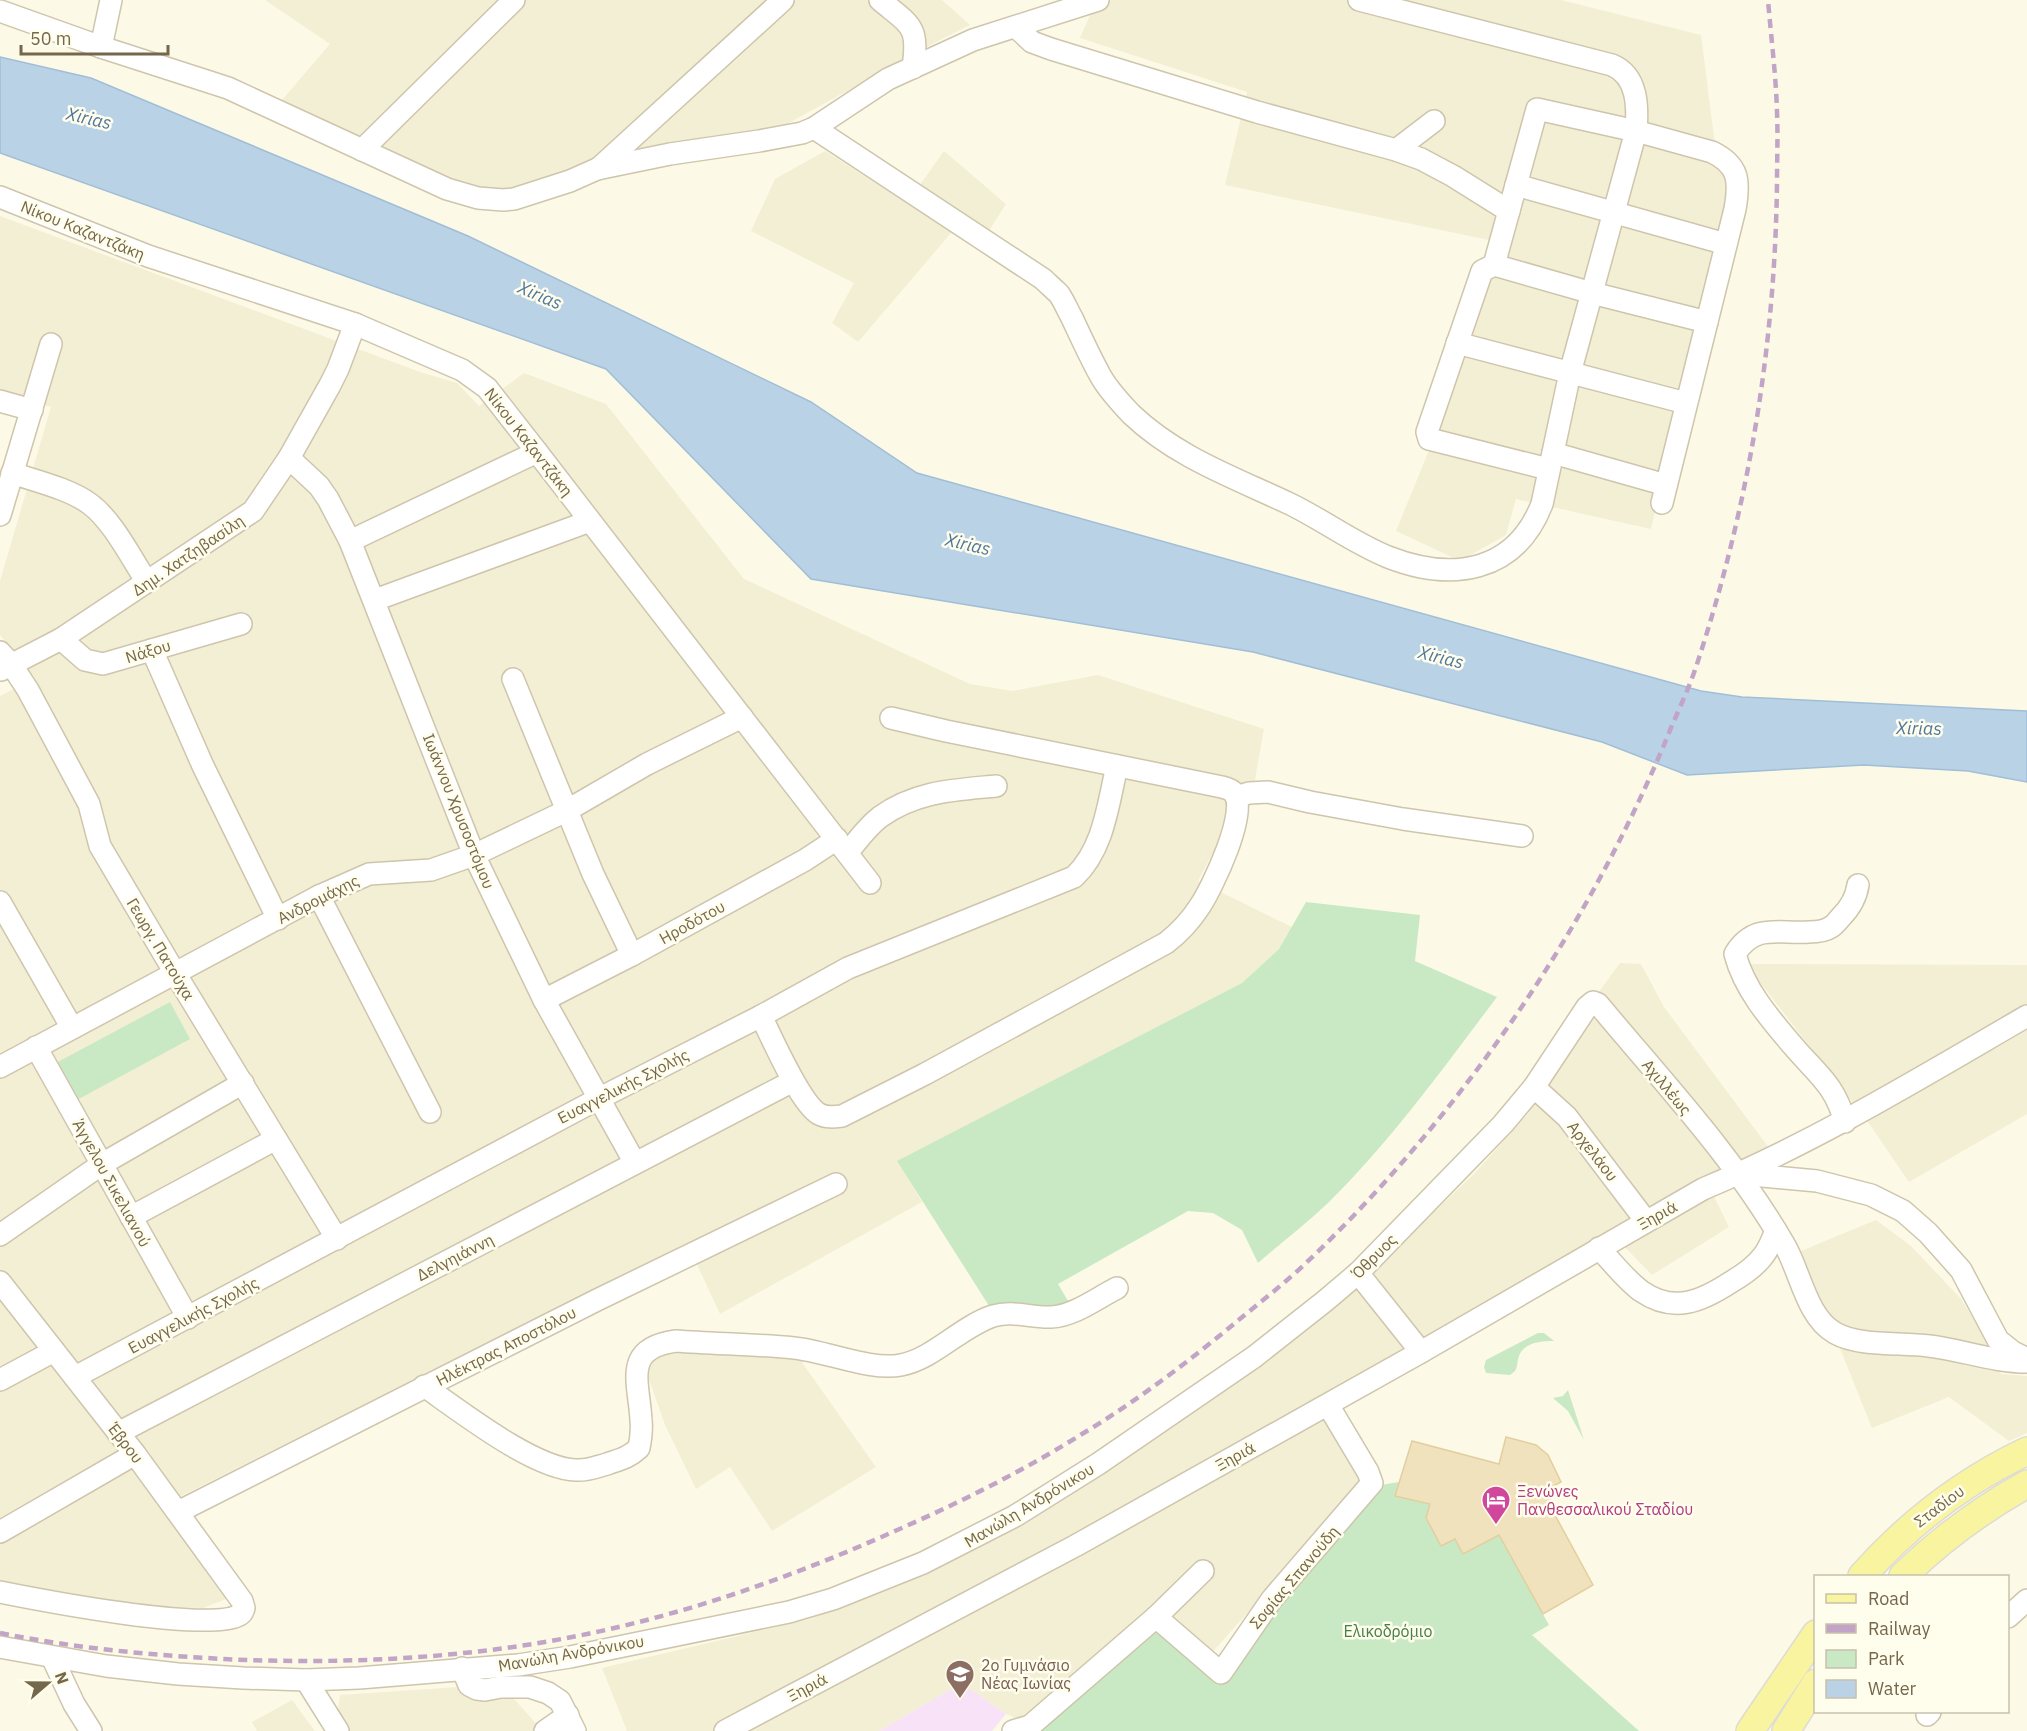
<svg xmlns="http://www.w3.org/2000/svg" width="2027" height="1731" font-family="'IBM Plex Sans',sans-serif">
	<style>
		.residential { fill: #f3efd4 }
		.education { fill: #f7e2f8 }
		.green { fill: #c8e9c4 }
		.water { fill: #bad2e5; stroke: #a1bed7; stroke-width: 1.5 }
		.building { fill: #f1e2be; stroke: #e3ce9e; stroke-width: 1.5 }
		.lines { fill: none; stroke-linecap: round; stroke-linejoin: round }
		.minor-casing { stroke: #cec5ac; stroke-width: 24 }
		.major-casing { stroke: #dedbd4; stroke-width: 30 }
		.minor { stroke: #fff; stroke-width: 21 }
		.major { stroke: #f9f49f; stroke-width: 27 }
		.rail { stroke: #c1a4c6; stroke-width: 4.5; stroke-dasharray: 9 6; stroke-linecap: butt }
		.labels { text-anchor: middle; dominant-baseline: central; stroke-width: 5; stroke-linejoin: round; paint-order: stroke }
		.street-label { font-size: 16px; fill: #75674b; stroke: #fffdec }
		.hotel-label { font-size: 16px; fill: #b23c85; stroke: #fffdec; text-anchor: start }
		.park-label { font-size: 16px; fill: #458047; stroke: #fffdec }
		.education-label { font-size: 16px; fill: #785e54; stroke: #fffdec; text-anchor: start }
		.water-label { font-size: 18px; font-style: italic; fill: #4e779d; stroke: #fffdec }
	</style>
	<rect width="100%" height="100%" fill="#fcfae6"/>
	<g class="residential">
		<path d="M 265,0 L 942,0 L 970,25 L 938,41 L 778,129 L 506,191 L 468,186 L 380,154 L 282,100 L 330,44 Z"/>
		<path d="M 1112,0 L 1561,0 L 1701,35 L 1717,160 L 1732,187 L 1651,529 L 1516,499 L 1506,535 L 1460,561 L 1396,531 L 1438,428 L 1488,282 L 1499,275 L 1508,244 L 1225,185 L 1247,92 L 1080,38 L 1093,8 Z"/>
		<path d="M 825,151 L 907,203 L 944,151 L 1006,204 L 988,232 L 963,219 L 858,342 L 832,323 L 854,283 L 751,231 L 775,179 Z"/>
		<path d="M 0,216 L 420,372 L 457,383 L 479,406 L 524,373 L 606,404 L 744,579 L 970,684 L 1012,691 L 1098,675 L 1264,729 L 1254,785 L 1231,781 L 1225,830 L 1198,881 L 1292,927 L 1279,949 L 1242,983 L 898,1161 L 922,1202 L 720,1314 L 687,1243 L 159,1507 L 229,1598 L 203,1608 L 161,1607 L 85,1597 L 0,1583 L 0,696 L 35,678 L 0,635 L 0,581 L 51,407 L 0,392 Z"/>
		<path d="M 1620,963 L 1641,964 L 1664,1007 L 1769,1148 L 1706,1180 L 1729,1227 L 1652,1275 L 1611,1233 L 1321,1404 L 1365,1481 L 1209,1656 L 1022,1721 L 1006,1714 L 962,1683 L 879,1731 L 627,1731 L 602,1668 L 810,1619 L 867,1596 L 1174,1420 L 1285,1346 L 1366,1276 L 1474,1174 L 1527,1115 L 1541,1089 L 1589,1023 L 1608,1005 L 1598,993 Z"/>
		<path d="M 1746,964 L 2027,965 L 2027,1114 L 1909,1182 L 1870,1125 Z"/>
		<path d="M 1876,1220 L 1911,1246 L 1961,1299 L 1998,1358 L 2001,1374 L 2027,1376 L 2027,1433 L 2009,1441 L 1949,1397 L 1872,1428 L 1801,1251 Z"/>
		<path d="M 669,1350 L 796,1354 L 876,1467 L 772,1531 L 730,1467 L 696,1489 L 665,1425 L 646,1371 L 657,1358 Z"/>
		<path d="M 458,1687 L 467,1697 L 514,1699 L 543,1731 L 349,1731 L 337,1717 L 340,1695 Z"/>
		<path d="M 292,1700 L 315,1731 L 257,1731 L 252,1722 Z"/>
	</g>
	<path class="education" d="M 962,1683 L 1006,1714 L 992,1731 L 879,1731 Z"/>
	<g class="green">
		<path d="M 1306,902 L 1420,915 L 1415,961 L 1497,997 C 1444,1067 1391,1141 1328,1203 C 1306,1224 1281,1243 1258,1263 L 1242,1230 L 1213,1213 L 1188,1211 L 1058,1284 L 1071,1306 L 991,1309 L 897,1161 L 1242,983 L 1279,949 Z"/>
		<path d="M 170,1002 L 190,1039 L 75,1101 L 54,1064 Z"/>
		<path d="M 1538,1333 L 1544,1333 L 1554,1341 C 1542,1341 1524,1342 1519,1356 C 1517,1361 1518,1366 1515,1371 L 1510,1375 L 1486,1373 L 1484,1367 L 1486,1360 Z"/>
		<path d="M 1568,1390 L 1584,1440 L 1568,1411 L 1553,1398 L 1563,1396 Z"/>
		<path d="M 1399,1482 L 1396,1496 L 1430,1504 L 1426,1518 L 1441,1546 L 1455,1539 L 1464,1554 L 1499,1535 L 1549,1625 L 1532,1635 L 1639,1731 L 1027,1731 L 1156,1624 L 1224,1678 L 1292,1590 L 1381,1485 Z"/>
	</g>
	<path class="water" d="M 0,57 L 91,78 L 468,236 L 811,402 L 917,473 L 1701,691 L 1742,697 L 2027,711 L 2027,782 L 1968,771 L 1864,765 L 1687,775 L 1602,742 L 1253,652 L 811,579 L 606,369 L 0,153 Z"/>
	<path class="building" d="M 1506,1437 L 1536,1445 L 1548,1455 L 1561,1482 L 1546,1490 L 1552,1502 L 1549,1504 L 1593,1585 L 1543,1614 L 1499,1535 L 1463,1554 L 1455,1539 L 1441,1546 L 1426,1518 L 1430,1504 L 1395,1496 L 1412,1441 L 1499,1464 Z"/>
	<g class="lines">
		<g class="minor-casing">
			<g id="minor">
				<path d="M 880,0 C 911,26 919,25 913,68"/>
				<path d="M 0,11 L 101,47 L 228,88 L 447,189 L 478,198 L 503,200 L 514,199 L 570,181 L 597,169 L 670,154 L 759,141 L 802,133 L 814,128 L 888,79 L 973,40 L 1098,0"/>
				<path d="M 1016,27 L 1032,42 L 1051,49 L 1257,112 L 1396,150 L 1421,159 L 1453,176 L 1509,211"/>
				<path d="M 101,47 L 111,0"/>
				<path d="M 814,128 L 1043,279 C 1048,284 1054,289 1059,294 C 1064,301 1068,311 1072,318 C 1081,337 1090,357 1100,375 C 1108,390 1120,402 1131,414 C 1176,457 1233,477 1288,503 C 1322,519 1353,543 1388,557 C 1452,582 1515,573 1542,504 L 1570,373 L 1636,131 C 1638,107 1638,76 1612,65 L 1359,0"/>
				<path d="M 362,150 L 514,0"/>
				<path d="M 1396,150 L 1434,121"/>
				<path d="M 598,169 L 783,0"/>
				<path d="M 1516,185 L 1726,244"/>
				<path d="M 0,197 L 148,256 L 355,324 L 462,370 L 487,388 L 537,452 L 870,883"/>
				<path d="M 1494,265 L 1592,293 L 1707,322"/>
				<path d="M 1457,343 L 1686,403"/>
				<path d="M 0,401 L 32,410"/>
				<path d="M 1553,453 L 1666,485"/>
				<path d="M 289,458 L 319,486 L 328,499 L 350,541 L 474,855 L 544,1000 L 635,1163"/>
				<path d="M 1548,469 L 1429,439 L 1427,432 L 1482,271 L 1494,265 L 1537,109 L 1636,131 L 1712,152 C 1739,165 1740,181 1735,209 L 1662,503"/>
				<path d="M 12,473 C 36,481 70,489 90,504 C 113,521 131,558 147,582"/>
				<path d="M 0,515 L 51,344"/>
				<path d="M 350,541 L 537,452"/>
				<path d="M 375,600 L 590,521"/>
				<path d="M 61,639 L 85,660 L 103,664 L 241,624"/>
				<path d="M 152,650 L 203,766 L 278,919"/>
				<path d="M 0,652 L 11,664 L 28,690 L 89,804 L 100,846 L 175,973 L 337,1239"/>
				<path d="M 1,670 L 61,639 L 253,511 L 289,458 L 330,385 L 338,369 L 355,324"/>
				<path d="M 513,679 L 593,874 L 632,955"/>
				<path d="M 1236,797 L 1249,793 L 1268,792 L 1310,802 L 1403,819 L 1522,836"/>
				<path d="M 848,852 C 858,840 867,827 880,817 C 916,791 954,790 996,786"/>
				<path d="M 319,896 L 430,1112"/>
				<path d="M 0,902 L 72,1028"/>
				<path d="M 544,1000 L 632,955 L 805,860 L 837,839"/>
				<path d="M 761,1016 C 772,1038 800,1103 819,1114 C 826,1118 834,1117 842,1116 L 925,1074 L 1166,943 C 1179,933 1191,920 1200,906 C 1212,888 1249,811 1234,793 C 1232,790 1226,788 1222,787 L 946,731 L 891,718"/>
				<path d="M 36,1047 L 188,1318"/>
				<path d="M 0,1067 L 319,896 L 369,874 L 431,870 L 474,855 L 566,811 L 647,764 L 742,717"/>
				<path d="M 1534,1087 L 1567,1117 L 1646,1221"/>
				<path d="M 1845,1122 C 1835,1085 1817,1074 1794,1047 C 1770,1019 1744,989 1735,954 C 1754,923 1778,934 1809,932 C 1816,932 1825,931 1831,927 C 1835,925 1838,920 1841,917 C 1850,908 1856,898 1858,885"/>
				<path d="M 1741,1174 L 1817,1181 L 1871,1195 L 1903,1211 L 1928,1233 L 1961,1270 L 1998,1340 L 2013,1352 L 2027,1359"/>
				<path d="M 131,1217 L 276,1139"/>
				<path d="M 0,1235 L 102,1164 L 243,1083"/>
				<path d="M 1599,1248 C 1612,1262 1626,1280 1641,1291 C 1674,1314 1702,1301 1731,1282 C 1743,1275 1755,1267 1763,1256 C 1769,1249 1772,1239 1776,1231"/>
				<path d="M 1358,1273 L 1421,1352"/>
				<path d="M 0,1282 L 135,1454 L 242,1601 L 244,1608 C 242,1613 243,1613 239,1615 C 210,1633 40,1600 0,1592"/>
				<path d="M 75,1377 L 598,1099 L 761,1016 L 848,968 L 1074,877 C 1104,849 1108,804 1117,766"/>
				<path d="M 0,1380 L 54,1351"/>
				<path d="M 424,1386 C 460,1411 534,1469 576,1470 C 587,1471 596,1467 607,1464 C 621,1459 628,1458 639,1448 C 641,1438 642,1429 641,1420 C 639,1382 622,1348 676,1341 C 715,1344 754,1344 794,1348 C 826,1351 870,1371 901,1365 C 935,1358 960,1327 993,1316 C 1013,1310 1031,1318 1051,1317 C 1074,1316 1097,1298 1117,1288"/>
				<path d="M 118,1433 L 793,1081"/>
				<path d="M 178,1512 L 597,1300 L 836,1184"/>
				<path d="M 0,1532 L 135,1454"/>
				<path d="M 1156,1617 L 1203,1571"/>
				<path d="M 2008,1617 L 2027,1600"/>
				<path d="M 0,1647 L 106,1666 L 178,1674 L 243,1678 L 306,1680 L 359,1678 L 518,1665 L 570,1657 L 789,1612 L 833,1599 L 923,1563 L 1015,1516 L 1098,1464 L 1254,1357 L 1325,1301 L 1358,1273 L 1503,1124 L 1534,1087 L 1587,1007 L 1593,1002 L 1598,1004 C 1663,1082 1733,1156 1784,1244 C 1800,1270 1806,1317 1835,1333 C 1860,1347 1901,1342 1929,1346 C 1962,1350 1994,1362 2027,1362"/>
				<path d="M 52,1657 L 74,1704 L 91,1731"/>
				<path d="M 462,1668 L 469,1685 L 477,1689 L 485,1690 L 501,1687 L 530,1687 L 548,1693 L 560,1701 L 575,1731"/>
				<path d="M 306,1680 L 338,1731"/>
				<path d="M 1927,1715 L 1930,1712"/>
				<path d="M 545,1731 L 568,1715"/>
				<path d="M 725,1731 L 1075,1546 L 1421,1352 L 1703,1189 C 1817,1141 1920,1078 2027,1016"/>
				<path d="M 1013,1731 L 1030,1726 L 1156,1617 L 1221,1673 L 1272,1599 L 1372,1483 L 1368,1472 L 1328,1405"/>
			</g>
		</g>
		<g class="major-casing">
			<g id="major">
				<path d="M 1862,1576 C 1908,1524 1964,1481 2027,1451"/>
				<path d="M 1903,1576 C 1939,1541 1982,1509 2027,1484"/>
				<path d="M 1750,1731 L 1816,1634"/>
				<path d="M 1786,1731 L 1816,1683"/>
			</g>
		</g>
		<use href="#minor" class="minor"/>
		<use href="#major" class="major"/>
		<path class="rail" d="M 0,1633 C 74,1648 149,1655 224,1659 C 327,1664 431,1660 533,1644 C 658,1624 779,1583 895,1531 C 959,1503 1023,1471 1082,1434 C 1137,1401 1192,1359 1241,1318 C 1263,1300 1286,1282 1306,1263 C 1388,1185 1460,1098 1523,1005 C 1578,923 1625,837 1664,745 C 1674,719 1687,694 1696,667 C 1748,510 1775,348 1777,183 C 1777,159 1778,136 1777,112 C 1776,75 1771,37 1768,0"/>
	</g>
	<defs>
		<g id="hotel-pin" transform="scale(1.5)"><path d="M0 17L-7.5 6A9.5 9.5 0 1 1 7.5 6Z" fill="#d1479c" stroke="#fffdec"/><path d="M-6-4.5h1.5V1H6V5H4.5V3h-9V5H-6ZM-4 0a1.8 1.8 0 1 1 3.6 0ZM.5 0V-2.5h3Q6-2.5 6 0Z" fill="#fff"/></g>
		<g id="school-pin" transform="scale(1.5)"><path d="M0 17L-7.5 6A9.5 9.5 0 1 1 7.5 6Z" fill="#8d6e63" stroke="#fffdec"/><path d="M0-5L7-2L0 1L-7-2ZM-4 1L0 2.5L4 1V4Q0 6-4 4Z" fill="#fff"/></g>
	</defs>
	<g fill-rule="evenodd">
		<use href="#hotel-pin" x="1496" y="1500"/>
		<use href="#school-pin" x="960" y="1674"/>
	</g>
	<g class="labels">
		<g class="street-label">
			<text transform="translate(83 230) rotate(22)">Νίκου Καζαντζάκη</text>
			<text transform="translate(529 442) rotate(52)">Νίκου Καζαντζάκη</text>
			<text transform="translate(188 555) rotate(-34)">Δημ. Χατζηβασίλη</text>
			<text transform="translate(148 651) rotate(-17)">Νάξου</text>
			<text transform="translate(459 811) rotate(68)">Ιωάννου Χρυσοστόμου</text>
			<text transform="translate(318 899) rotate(-27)">Ανδρομάχης</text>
			<text transform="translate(692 922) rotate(-29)">Ηροδότου</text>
			<text transform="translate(161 949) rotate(59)">Γεωργ. Πατούχα</text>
			<text transform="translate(623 1086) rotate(-27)">Ευαγγελικής Σχολής</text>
			<text transform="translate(1667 1087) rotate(50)">Αχιλλέως</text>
			<text transform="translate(1593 1151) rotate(52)">Αρχελάου</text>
			<text transform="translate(112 1183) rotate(61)">Άγγελου Σικελιανού</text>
			<text transform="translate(1657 1215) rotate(-29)">Ξηριά</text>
			<text transform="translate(1374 1256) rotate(-45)">Όθρυος</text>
			<text transform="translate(455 1257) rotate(-27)">Δελγηιάννη</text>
			<text transform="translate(193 1315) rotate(-28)">Ευαγγελικής Σχολής</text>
			<text transform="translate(506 1346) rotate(-27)">Ηλέκτρας Αποστόλου</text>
			<text transform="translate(126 1443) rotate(52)">Έβρου</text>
			<text transform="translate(1235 1456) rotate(-29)">Ξηριά</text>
			<text transform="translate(1029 1505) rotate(-31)">Μανώλη Ανδρόνικου</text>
			<text transform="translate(1939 1506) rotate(-37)">Σταδίου</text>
			<text transform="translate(1294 1577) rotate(-50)">Σοφίας Σπανούδη</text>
			<text transform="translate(571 1653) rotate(-10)">Μανώλη Ανδρόνικου</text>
			<text transform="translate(807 1687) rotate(-28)">Ξηριά</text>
		</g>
		<g class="hotel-label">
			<text x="1517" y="1491">Ξενώνες<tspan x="1517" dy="18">Πανθεσσαλικού Σταδίου</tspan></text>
		</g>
		<g class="park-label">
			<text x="1388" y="1631">Ελικοδρόμιο</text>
		</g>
		<g class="education-label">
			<text x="981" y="1665">2ο Γυμνάσιο<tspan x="981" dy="18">Νέας Ιωνίας</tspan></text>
		</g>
		<g class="water-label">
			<text transform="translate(89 118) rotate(13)">Xirias</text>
			<text transform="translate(540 295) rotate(23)">Xirias</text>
			<text transform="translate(968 544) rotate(13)">Xirias</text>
			<text transform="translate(1441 657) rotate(14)">Xirias</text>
			<text transform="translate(1919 728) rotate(1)">Xirias</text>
		</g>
	</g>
	<rect x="1814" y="1575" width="195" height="138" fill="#fffdec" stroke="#c8c1ac" stroke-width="1.5"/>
	<rect x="1826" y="1594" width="30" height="9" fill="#f9f49f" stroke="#c8c1ac" stroke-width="1.5"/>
	<text x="1868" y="1605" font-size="18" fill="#75674b">Road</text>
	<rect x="1826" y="1624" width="30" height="9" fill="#c1a4c6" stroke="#c8c1ac" stroke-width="1.5"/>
	<text x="1868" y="1635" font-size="18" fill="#75674b">Railway</text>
	<rect x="1826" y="1650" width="30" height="18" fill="#c8e9c4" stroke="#c8c1ac" stroke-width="1.5"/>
	<text x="1868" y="1665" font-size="18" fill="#75674b">Park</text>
	<rect x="1826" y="1680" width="30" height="18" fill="#bad2e5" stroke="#c8c1ac" stroke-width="1.5"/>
	<text x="1868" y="1695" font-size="18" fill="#75674b">Water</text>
	<g transform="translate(48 1683) rotate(70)" stroke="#fffdec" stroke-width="4.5" paint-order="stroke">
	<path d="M0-4.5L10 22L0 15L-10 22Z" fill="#75674b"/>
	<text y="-9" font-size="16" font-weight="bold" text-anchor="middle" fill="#75674b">N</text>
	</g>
	<path d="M21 45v9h147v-9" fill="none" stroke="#75674b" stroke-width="3"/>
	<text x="30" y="45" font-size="18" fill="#75674b" stroke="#fffdec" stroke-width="4.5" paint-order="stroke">50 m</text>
</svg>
